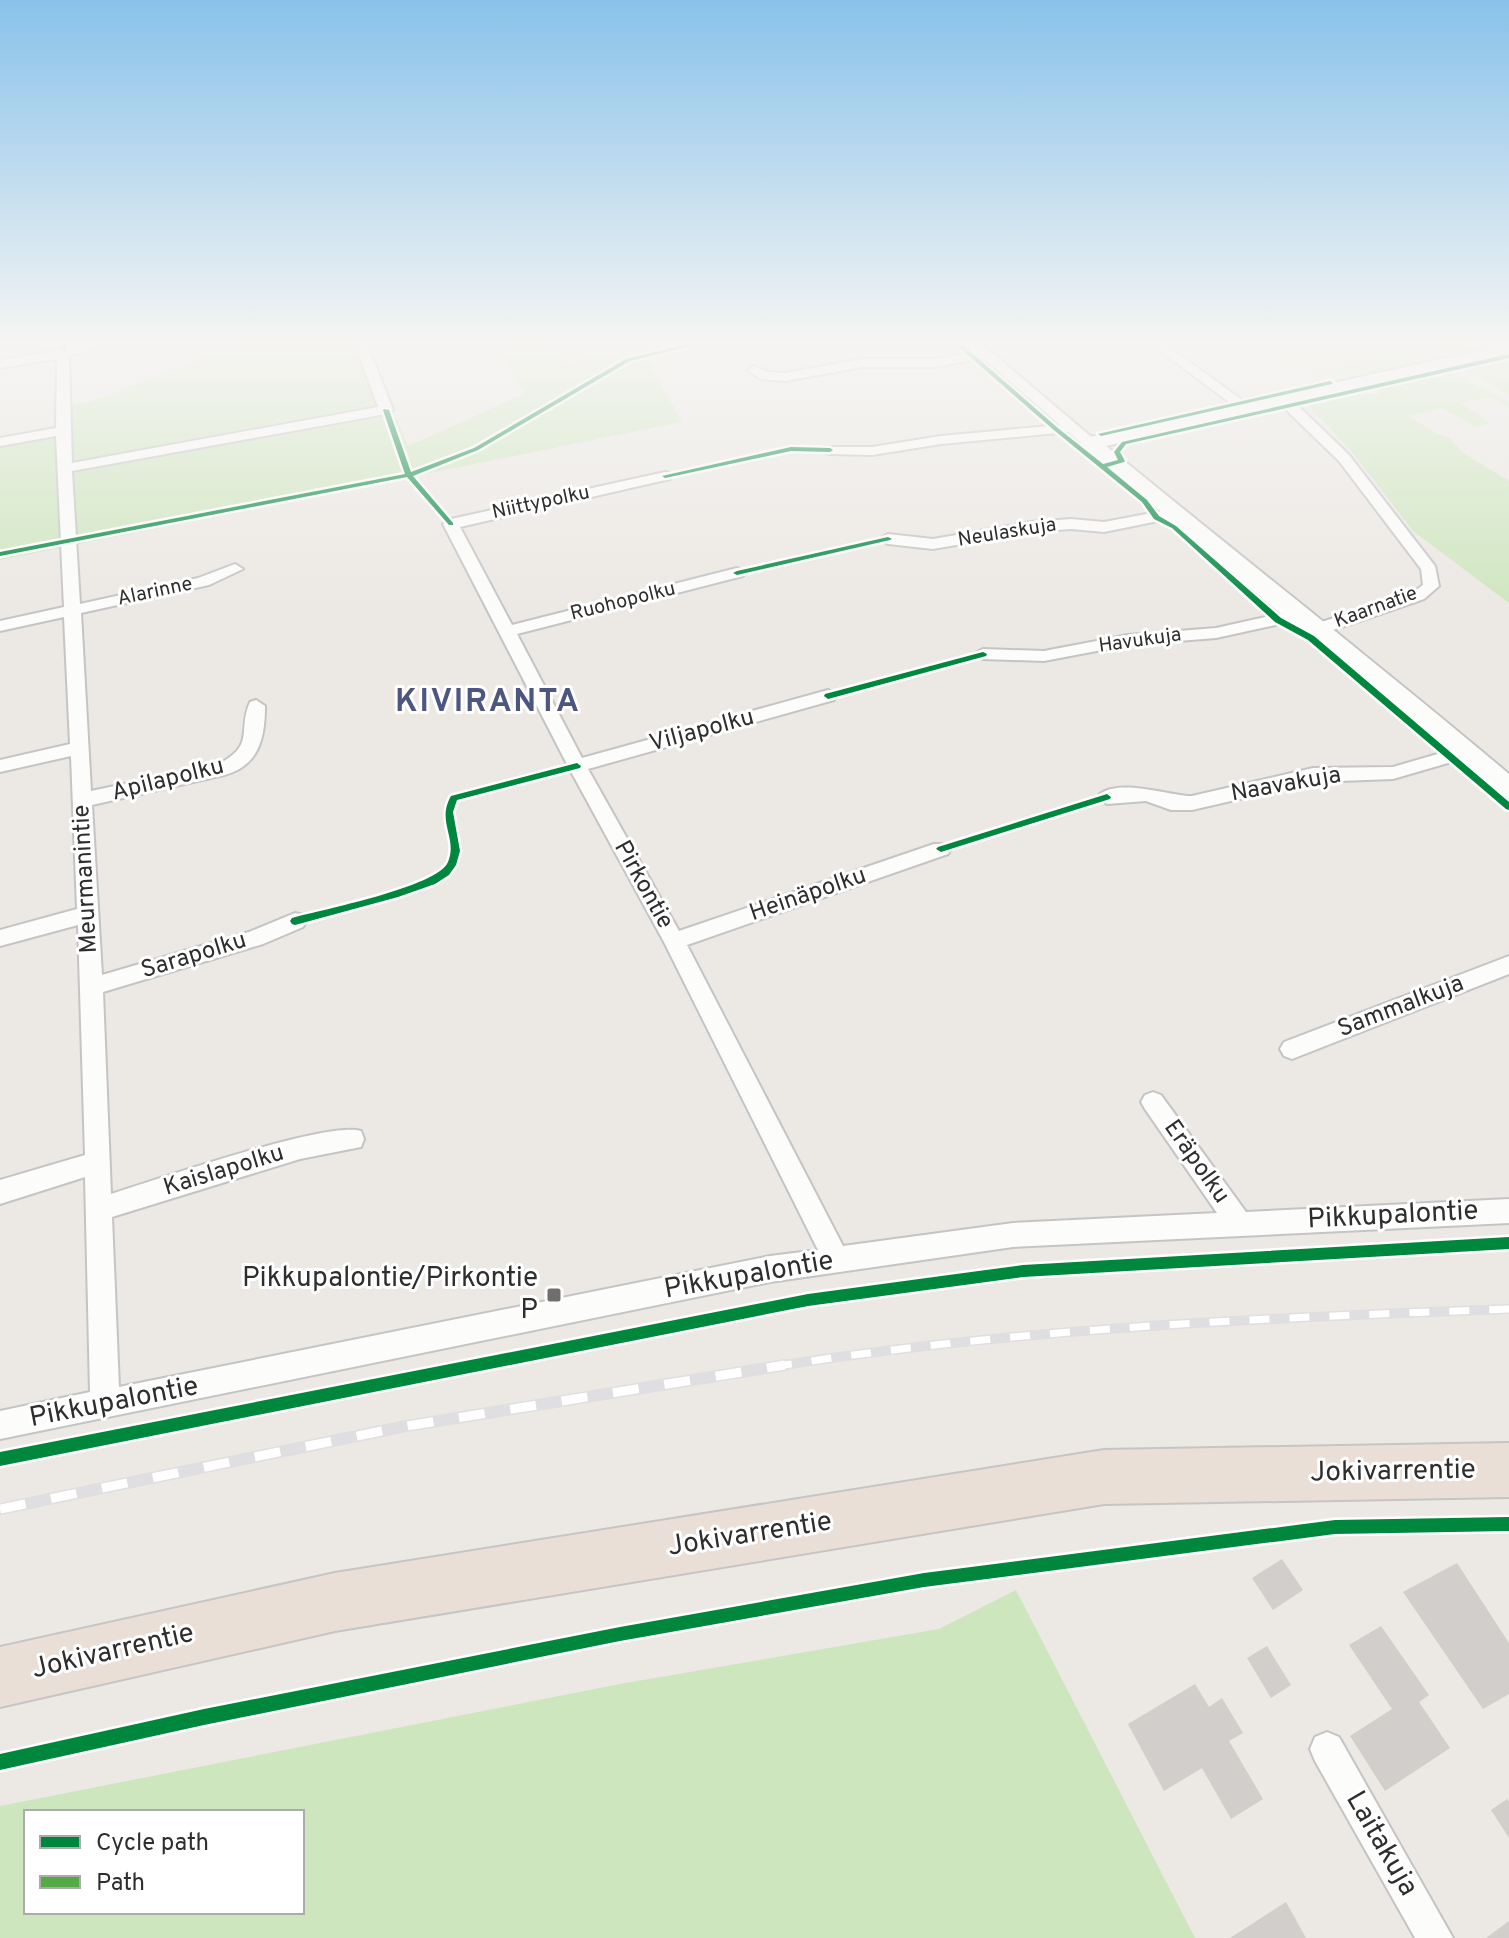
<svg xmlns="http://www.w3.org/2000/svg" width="1509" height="1938" font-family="Overpass,sans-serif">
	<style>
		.education { fill: #e6e0d3 }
		.green { fill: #cee6be; fill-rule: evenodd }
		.building { fill: #d1cecb }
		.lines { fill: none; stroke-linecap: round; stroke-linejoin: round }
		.street-casing { stroke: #c5c4c5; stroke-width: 4 }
		.secondary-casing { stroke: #c5c4c5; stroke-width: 4 }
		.highway-casing { stroke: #c6c5c4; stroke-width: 4 }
		.street { fill: #fcfcfb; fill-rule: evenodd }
		.secondary { fill: #fcfcfb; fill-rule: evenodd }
		.highway { fill: #eadfd6; fill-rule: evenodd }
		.rail-far1-casing { stroke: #dfdfe1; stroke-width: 10 }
		.rail-casing { stroke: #dfdfe1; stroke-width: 12 }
		.rail-far1 { stroke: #fff; stroke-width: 7; stroke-dasharray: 20; stroke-linecap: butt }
		.rail { stroke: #fff; stroke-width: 9; stroke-dasharray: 26; stroke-linecap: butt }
		.quiet { stroke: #54ab44; stroke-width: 5; stroke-dasharray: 10 5; stroke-linecap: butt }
		.cycleway-casing { stroke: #fff; stroke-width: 5 }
		.cycleway { fill: #00873e; fill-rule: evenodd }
		.poi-dot { fill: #706f6e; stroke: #fff; stroke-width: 3 }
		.labels { text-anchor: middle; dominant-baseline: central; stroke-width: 6; stroke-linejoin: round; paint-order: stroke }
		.far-street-label { font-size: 20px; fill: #2e2e2e; stroke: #fff }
		.street-label { font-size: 24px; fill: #2e2e2e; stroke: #fff }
		.near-street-label { font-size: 28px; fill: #2e2e2e; stroke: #fff }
		.near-poi-label { font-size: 28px; fill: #2e2e2e; stroke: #fff; text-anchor: end }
		.district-label { font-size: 32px; font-weight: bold; letter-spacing: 2px; fill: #4d5680; stroke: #fff }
	</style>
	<rect width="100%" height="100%" fill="#ece8e4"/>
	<path class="education" d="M 1262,341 L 1485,341 L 1319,378 Z"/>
	<g class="green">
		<path d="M 248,341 L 364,341 L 408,446 L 524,394 L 494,341 L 552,341 L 566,362 L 641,348 L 682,422 L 0,560 L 0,440 L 55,431 L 55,408 L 92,401 Z"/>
		<path d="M 1444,341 L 1509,341 L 1509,342 L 1435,358 L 1426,354 L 1423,348 Z"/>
		<path d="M 1393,354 L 1414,357 L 1418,362 L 1351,378 L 1339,373 L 1336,368 L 1338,365 Z"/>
		<path d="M 1509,359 L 1509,395 L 1467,371 L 1468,369 Z"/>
		<path d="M 1453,373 L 1509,402 L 1509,408 L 1489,396 L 1461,403 L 1490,423 L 1476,427 L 1442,408 L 1409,416 L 1437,434 L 1450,438 L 1462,452 L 1509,481 L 1509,603 L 1413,531 L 1352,452 L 1308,405 L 1361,393 L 1381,395 L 1377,389 Z"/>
		<path d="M 1016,1590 L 1195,1938 L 0,1938 L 0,1806 L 620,1684 L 939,1629 ZM 26,1812 L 302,1812 L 302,1912 L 26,1912 Z"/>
	</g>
	<g class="building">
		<path d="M 1282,1559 L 1303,1590 L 1273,1610 L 1252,1578 Z"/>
		<path d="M 1457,1563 L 1509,1643 L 1509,1694 L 1483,1709 L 1403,1592 Z"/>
		<path d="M 1381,1626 L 1429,1695 L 1419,1702 L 1450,1748 L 1385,1791 L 1350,1736 L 1392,1709 L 1349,1645 Z"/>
		<path d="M 1267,1646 L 1291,1685 L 1271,1698 L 1247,1658 Z"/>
		<path d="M 1195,1684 L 1209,1707 L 1222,1698 L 1243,1733 L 1229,1741 L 1263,1799 L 1231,1819 L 1202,1768 L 1164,1791 L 1128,1724 Z"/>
		<path d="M 1507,1799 L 1509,1802 L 1509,1838 L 1491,1810 Z"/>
		<path d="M 1286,1902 L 1306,1938 L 1230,1938 Z"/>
		<path d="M 1509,1921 L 1509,1938 L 1486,1938 Z"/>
	</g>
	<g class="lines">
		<g class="street-casing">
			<g id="street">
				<path d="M 95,341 L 115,341 L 69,356 L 72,463 L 378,407 L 354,341 L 366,341 L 393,410 L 386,414 L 72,471 L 80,604 L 198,578 L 235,564 L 243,569 L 209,585 L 81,613 L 91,791 L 219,764 C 256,744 237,731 250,702 L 256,700 L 265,706 C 265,738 259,766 224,775 L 92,805 L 102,975 L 249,932 L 295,913 L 303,915 L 306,921 L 303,927 L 263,944 L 103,992 L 111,1194 C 153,1181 329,1120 361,1131 L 364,1139 L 361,1147 L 300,1159 L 112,1217 L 119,1387 L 770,1256 L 818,1250 L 664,942 L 568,766 L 443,524 L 451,519 L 665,472 L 670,473 L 670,479 L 460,527 L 512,625 L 737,568 L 745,573 L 743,576 L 517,634 L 582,758 L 828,690 L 837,696 L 834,700 L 588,769 L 679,931 L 934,844 L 948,844 L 951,849 L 948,854 L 687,945 L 843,1246 L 1013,1223 L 1217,1213 L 1145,1109 L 1141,1102 L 1145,1095 L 1153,1092 L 1161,1095 L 1246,1212 L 1509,1199 L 1509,1223 L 1013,1247 L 770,1282 L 0,1439 L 0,1411 L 90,1392 L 85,1177 L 0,1204 L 0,1180 L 85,1155 L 78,925 L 0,946 L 0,930 L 77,909 L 71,756 L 0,772 L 0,760 L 70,744 L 64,617 L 0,631 L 0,621 L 64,607 L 56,436 L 0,446 L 0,438 L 56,428 L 57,359 L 0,368 L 0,360 L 62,350 Z"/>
				<path d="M 964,341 L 978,341 L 1095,440 L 1095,446 L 1085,446 L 1068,432 L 941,444 L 872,455 L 830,454 L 825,453 L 825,447 L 872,447 L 941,436 L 1060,425 L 983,358 L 934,367 L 862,367 L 785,381 L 760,379 L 748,370 L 754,366 L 768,372 L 785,373 L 862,359 L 934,359 L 975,352 Z"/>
				<path d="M 1147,341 L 1161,341 L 1253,408 L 1241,411 Z"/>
				<path d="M 1279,397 L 1289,397 L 1349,455 L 1435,566 L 1439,586 L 1424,599 L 1324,633 L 1312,633 L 1310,629 L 1312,625 L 1412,593 L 1423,585 L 1421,569 L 1339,461 L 1279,403 Z"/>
				<path d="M 1173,509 L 1181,514 L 1178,517 L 1104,532 L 1071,529 L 1031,532 L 933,549 L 888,544 L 880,539 L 888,534 L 933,539 L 1031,522 L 1071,519 L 1104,522 Z"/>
				<path d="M 1297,610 L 1305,615 L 1303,619 L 1216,638 L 1128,645 L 1044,661 L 983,659 L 974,654 L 983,649 L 1044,651 L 1128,635 L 1216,628 Z"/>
				<path d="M 1465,746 L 1474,752 L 1472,756 L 1393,779 L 1313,782 L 1192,810 L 1171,810 L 1146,801 L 1107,804 L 1097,797 C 1114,776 1169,796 1192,796 L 1313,768 L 1393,767 Z"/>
				<path d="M 1509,956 L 1509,974 L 1292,1059 L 1284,1056 L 1280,1049 L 1284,1042 Z"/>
				<path d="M 1327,1732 L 1339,1737 L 1453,1938 L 1415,1938 L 1315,1761 L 1310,1749 L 1315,1737 Z"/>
			</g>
		</g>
		<g class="secondary-casing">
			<path id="secondary" d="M 1509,344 L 1509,354 L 1106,446 C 1240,556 1376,662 1509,774 L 1509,799 L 1499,796 L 1337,655 L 1288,620 L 1080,443 L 1090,437 Z"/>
		</g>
		<g class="highway-casing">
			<path id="highway" d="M 1509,1443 L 1509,1497 L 1104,1504 L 335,1631 L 0,1707 L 0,1647 L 335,1573 L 1104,1450 Z"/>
		</g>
		<use href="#street" class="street"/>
		<use href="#secondary" class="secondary"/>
		<use href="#highway" class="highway"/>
		<g class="rail-far1-casing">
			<path id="rail-far1" d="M 772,1367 C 1016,1328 1263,1318 1509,1309"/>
		</g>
		<g class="rail-casing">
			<path id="rail" d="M 0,1509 L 401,1427 L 785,1365"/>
		</g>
		<use href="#rail-far1" class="rail-far1"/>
		<use href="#rail" class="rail"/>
		<path class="quiet" d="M 62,341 L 63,354"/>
		<g class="cycleway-casing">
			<g id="cycleway">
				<path d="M 700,341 L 711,341 L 630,361 L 478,450 L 413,476 L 453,523 L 453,525 L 449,525 L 407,477 L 0,556 L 0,552 L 405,474 L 383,410 L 384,409 L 389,410 L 411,472 L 474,448 L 626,359 Z"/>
				<path d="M 952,341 L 958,341 L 1059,429 L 1103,464 L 1118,460 L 1114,452 L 1122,442 L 1509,354 L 1509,358 L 1126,444 L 1120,452 L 1125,461 L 1124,462 L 1107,467 L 1147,500 L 1159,516 L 1176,526 L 1281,618 L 1314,636 L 1509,802 L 1509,810 L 1506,809 L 1308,640 L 1275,622 L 1172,528 L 1154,519 L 1142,502 L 1055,431 Z"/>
				<path d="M 1330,381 L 1333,383 L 1332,384 L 1101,436 L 1098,434 Z"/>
				<path d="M 791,447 L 830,448 L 833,450 L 830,452 L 791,451 L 665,478 L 662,476 Z"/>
				<path d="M 888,537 L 892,539 L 890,540 L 737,575 L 733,573 L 737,571 Z"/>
				<path d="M 983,652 L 987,654 L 986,656 L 828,699 L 824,696 L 825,694 Z"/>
				<path d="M 577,763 L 581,766 L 580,768 L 457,800 L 453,812 L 460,851 L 456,865 L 449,875 L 435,884 L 398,897 L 295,925 L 292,924 L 290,921 L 292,918 C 320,910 438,887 448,862 C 458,838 436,822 451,796 Z"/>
				<path d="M 1107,794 L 1111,797 L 1110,799 L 941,852 L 936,849 L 938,847 Z"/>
				<path d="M 1509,1237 L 1509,1249 L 1023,1277 L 808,1306 L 0,1466 L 0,1452 L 808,1294 L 1023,1265 Z"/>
				<path d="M 1509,1517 L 1509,1531 L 1335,1534 L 924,1587 L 620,1641 L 204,1725 L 0,1770 L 0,1754 L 204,1709 L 620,1627 L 924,1573 L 1335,1520 Z"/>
			</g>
		</g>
		<use href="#cycleway" class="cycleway"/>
	</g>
	<linearGradient id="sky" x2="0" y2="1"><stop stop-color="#88c2ea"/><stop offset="0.56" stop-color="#f6f5f3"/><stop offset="1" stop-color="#f6f5f3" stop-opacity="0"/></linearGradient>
	<rect width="1509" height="612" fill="url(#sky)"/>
	<rect class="poi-dot" x="546" y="1287" width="16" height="16" rx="4"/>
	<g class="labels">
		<g class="far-street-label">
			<text transform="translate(541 503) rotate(-12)">Niittypolku</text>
			<text transform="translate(1007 533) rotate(-9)">Neulaskuja</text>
			<text transform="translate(155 592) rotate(-12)">Alarinne</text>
			<text transform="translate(623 602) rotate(-14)">Ruohopolku</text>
			<text transform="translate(1376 608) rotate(-20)">Kaarnatie</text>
			<text transform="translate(1140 641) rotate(-8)">Havukuja</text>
		</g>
		<g class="street-label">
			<text transform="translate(702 731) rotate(-15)">Viljapolku</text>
			<text transform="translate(168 780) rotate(-14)">Apilapolku</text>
			<text transform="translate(1286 785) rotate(-10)">Naavakuja</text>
			<text transform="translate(86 879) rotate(-93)">Meurmanintie</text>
			<text transform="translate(643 885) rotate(61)">Pirkontie</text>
			<text transform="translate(808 895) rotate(-19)">Heinäpolku</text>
			<text transform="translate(194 956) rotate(-17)">Sarapolku</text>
			<text transform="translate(1401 1007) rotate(-21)">Sammalkuja</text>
			<text transform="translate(1196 1162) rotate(55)">Eräpolku</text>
			<text transform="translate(224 1171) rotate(-17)">Kaislapolku</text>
		</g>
		<g class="near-street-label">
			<text transform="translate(1393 1216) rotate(-3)">Pikkupalontie</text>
			<text transform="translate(749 1276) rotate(-10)">Pikkupalontie</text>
			<text transform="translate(114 1403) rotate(-11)">Pikkupalontie</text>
			<text transform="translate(1393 1472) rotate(-1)">Jokivarrentie</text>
			<text transform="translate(750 1535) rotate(-9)">Jokivarrentie</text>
			<text transform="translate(113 1652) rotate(-13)">Jokivarrentie</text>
			<text transform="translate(1381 1844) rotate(60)">Laitakuja</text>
		</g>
		<g class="near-poi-label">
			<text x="538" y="1279">Pikkupalontie/Pirkontie<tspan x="538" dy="32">P</tspan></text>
		</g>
		<g class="district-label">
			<text x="488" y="703">KIVIRANTA</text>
		</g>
	</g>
	<rect x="24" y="1810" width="280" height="104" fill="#ffffff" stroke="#ababab" stroke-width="2"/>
	<rect x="40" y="1836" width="40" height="12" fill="#00873e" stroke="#ababab" stroke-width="2"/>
	<text x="96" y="1850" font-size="24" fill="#2e2e2e">Cycle path</text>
	<rect x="40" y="1876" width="40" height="12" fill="#54ab44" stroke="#ababab" stroke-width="2"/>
	<text x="96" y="1890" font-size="24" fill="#2e2e2e">Path</text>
</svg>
